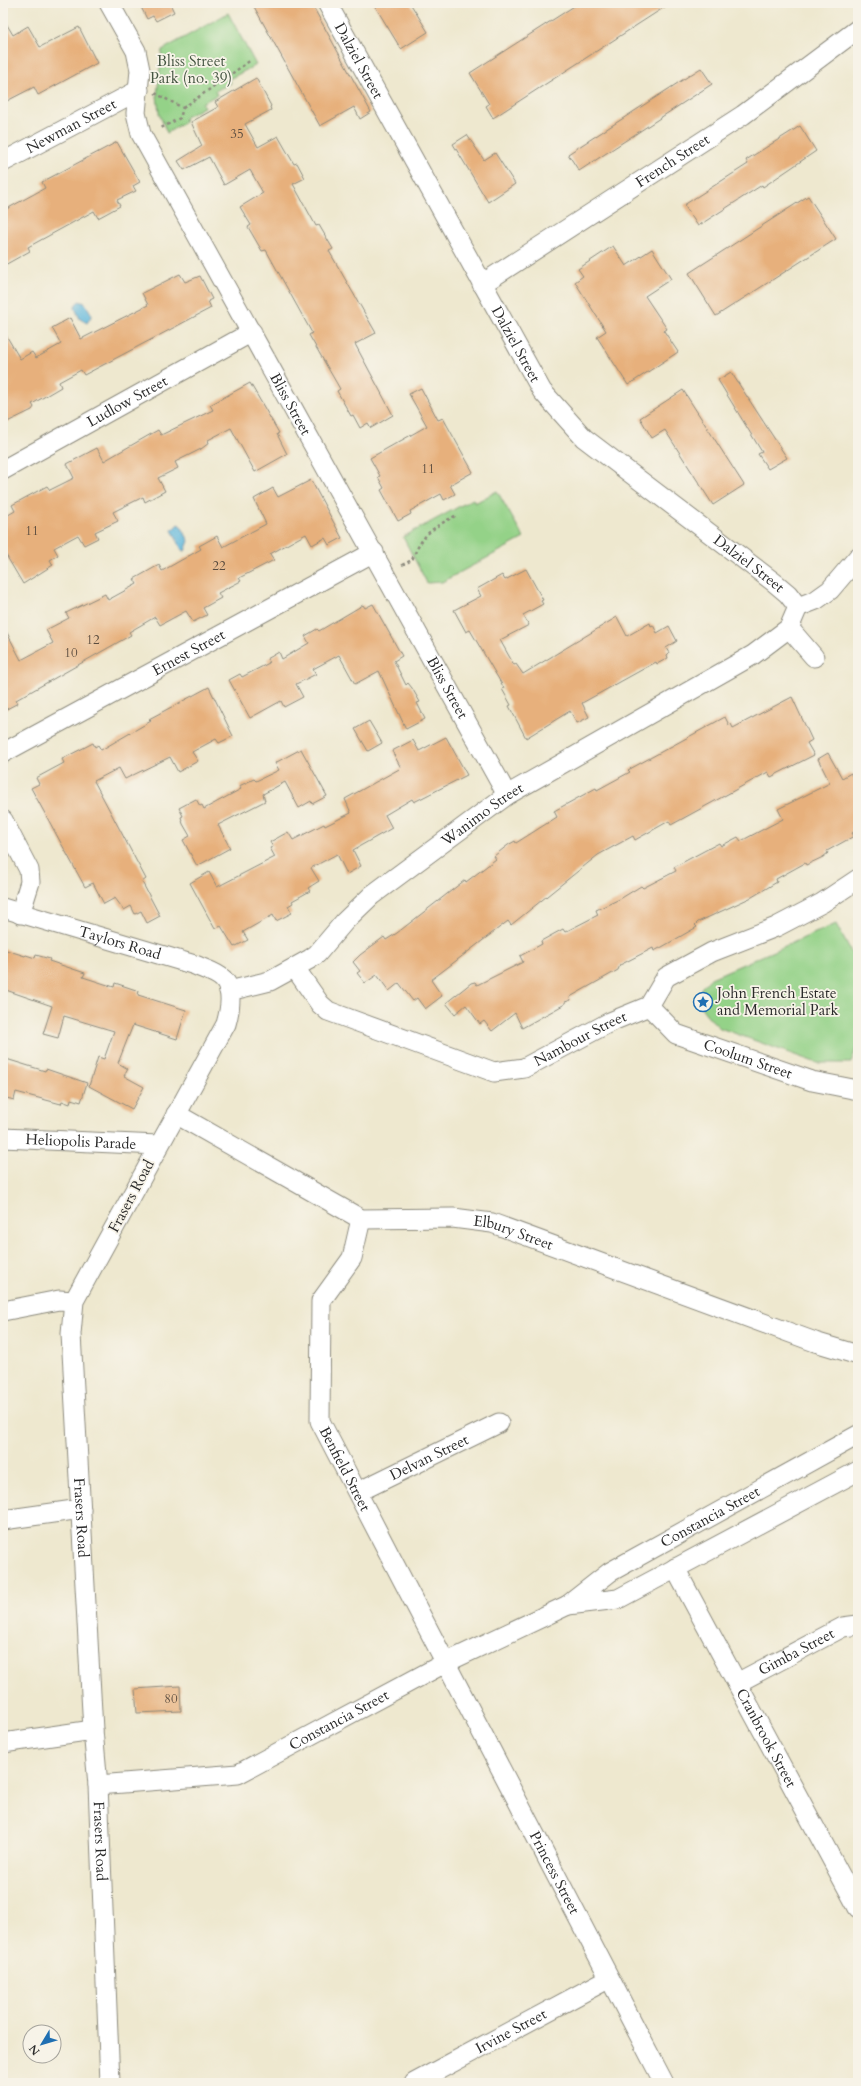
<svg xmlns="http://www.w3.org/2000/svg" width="861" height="2086" font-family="Cardo,serif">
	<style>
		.green { fill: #94d288; stroke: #607e5a }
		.water { fill: #5fb7dc; stroke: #457184 }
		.building { fill: #e7b07c }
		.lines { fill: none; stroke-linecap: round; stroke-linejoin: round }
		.minor-casing { stroke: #8c8a7d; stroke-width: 21 }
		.path { stroke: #8c8a7d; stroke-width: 2.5; stroke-dasharray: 3 3; stroke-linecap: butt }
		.minor { stroke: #fff; stroke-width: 19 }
		.labels { text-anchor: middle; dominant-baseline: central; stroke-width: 3.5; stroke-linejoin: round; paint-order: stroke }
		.number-label { font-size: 13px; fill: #5a4c3f }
		.park-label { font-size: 15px; fill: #455542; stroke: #f7f3e8 }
		.street-label { font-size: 15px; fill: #2b2b2b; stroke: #f7f3e8 }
		.poi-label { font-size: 15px; fill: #2b2b2b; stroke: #f7f3e8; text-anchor: start }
	</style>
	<rect width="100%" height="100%" fill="#f7f3e8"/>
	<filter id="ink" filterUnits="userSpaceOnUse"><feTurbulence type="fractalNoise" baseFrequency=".025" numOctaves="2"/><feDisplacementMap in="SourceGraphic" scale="8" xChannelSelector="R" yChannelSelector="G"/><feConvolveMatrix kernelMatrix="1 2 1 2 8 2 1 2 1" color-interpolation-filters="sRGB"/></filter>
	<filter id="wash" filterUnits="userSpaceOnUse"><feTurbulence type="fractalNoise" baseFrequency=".012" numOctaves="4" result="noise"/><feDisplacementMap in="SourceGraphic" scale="16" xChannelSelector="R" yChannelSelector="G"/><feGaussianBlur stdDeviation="0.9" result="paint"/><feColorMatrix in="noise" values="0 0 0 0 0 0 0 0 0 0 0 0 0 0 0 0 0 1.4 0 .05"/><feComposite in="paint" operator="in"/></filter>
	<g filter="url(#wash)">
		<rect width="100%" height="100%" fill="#eee8cf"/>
		<g class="green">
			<path d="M 228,13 L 256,65 L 229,79 L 231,83 L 215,91 L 217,95 L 202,103 L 204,107 L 184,118 L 185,122 L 167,133 L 159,113 L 157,95 L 162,50 Z"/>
			<path d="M 497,491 L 524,538 L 442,582 L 427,583 L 403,537 L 473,499 L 475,503 Z"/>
			<path d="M 836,924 L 858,965 L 858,1043 L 851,1063 L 817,1063 L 720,1028 C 710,1019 701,1010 697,998 L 702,987 L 711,978 Z"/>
		</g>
		<g class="water">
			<path d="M 79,301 L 85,303 L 92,315 L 87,323 L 80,319 L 75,308 L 76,304 Z"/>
			<path d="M 178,524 L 181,526 L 189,541 L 185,551 L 182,550 L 172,530 Z"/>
		</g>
		<g id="blocks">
			<g class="building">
				<path d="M 139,3 L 175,3 L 171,6 L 174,12 L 156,21 L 153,16 L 147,19 Z"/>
				<path d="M 252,3 L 311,3 L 371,112 L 360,119 L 354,107 L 320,126 Z"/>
				<path d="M 373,3 L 410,3 L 428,32 L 401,49 Z"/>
				<path d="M 579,3 L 671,3 L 493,118 L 486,106 L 489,104 L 470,73 Z"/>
				<path d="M 3,18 L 13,35 L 28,26 L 40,47 L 79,27 L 97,63 L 38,95 L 34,87 L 3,103 Z"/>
				<path d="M 701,68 L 712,84 L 579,171 L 568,154 Z"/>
				<path d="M 256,78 L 271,106 L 270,107 L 271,110 L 245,124 L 258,147 L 278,136 L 294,164 L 297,163 L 305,178 L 293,184 L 316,226 L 319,225 L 333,249 L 329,251 L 376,333 L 355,344 L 393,415 L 371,428 L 368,423 L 360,428 L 353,415 L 351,416 L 337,391 L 340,389 L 309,335 L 312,333 L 266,250 L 262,251 L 248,227 L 251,225 L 240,207 L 263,193 L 250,170 L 224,185 L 209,157 L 184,170 L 178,161 L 202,146 L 191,122 L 218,107 L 215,102 Z"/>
				<path d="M 800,126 L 816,151 L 763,187 L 762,185 L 698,226 L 684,205 L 748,164 L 746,160 Z"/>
				<path d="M 467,135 L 484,160 L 495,153 L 515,184 L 488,202 L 453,144 Z"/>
				<path d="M 117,142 L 140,182 L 133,186 L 136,191 L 117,200 L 120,206 L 98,218 L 94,211 L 28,247 L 30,251 L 3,266 L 3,211 L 45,188 L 42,182 Z"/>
				<path d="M 808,196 L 836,239 L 716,316 L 689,273 Z"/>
				<path d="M 613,246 L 626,266 L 652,249 L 671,279 L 645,296 L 667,329 L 664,331 L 678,352 L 628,385 L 597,337 L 606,331 L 575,282 L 583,276 L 578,269 Z"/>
				<path d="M 180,274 L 185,282 L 200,276 L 212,299 L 208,301 L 211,308 L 84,375 L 81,370 L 59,382 L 61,387 L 32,404 L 34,407 L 32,410 L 3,424 L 3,330 L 20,359 L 32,352 L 36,358 L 61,344 L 52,328 L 70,318 L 81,339 L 148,305 L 142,293 Z"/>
				<path d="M 731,372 L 787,458 L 768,469 L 758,454 L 762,452 L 718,380 Z"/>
				<path d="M 250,383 L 279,433 L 277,434 L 287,454 L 255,472 L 231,428 L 208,440 L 209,443 L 201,449 L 175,462 L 178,468 L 158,478 L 165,491 L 145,502 L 143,497 L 113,512 L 118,521 L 95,532 L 98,538 L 84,545 L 78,535 L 54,548 L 58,555 L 50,560 L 53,565 L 23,584 L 3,550 L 3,518 L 15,511 L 12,505 L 47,486 L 50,490 L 74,478 L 67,464 L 97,448 L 104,461 L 158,430 L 161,435 L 213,410 L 210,405 Z"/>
				<path d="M 421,388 L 438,420 L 443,418 L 473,472 L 450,485 L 455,494 L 444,500 L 441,494 L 410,511 L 411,514 L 398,521 L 381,490 L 384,488 L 378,477 L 380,476 L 370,458 L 427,426 L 409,394 Z"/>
				<path d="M 683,390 L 744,485 L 713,505 L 665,430 L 652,438 L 640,418 Z"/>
				<path d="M 311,480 L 342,538 L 329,545 L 325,538 L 312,545 L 306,534 L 270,554 L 274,560 L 239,578 L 241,581 L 218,593 L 221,598 L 203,608 L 207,615 L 193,622 L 186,611 L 160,625 L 155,617 L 129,632 L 131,635 L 16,700 L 18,703 L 3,711 L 3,625 L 21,660 L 53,643 L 46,630 L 69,618 L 66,613 L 105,594 L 108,600 L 137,584 L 134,579 L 159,565 L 162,571 L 201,549 L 199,546 L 217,536 L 223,547 L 266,524 L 254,499 L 273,488 L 278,497 Z"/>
				<path d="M 526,569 L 543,600 L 541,601 L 543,604 L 523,615 L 529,625 L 500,640 L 514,665 L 516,664 L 523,674 L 617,617 L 627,636 L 650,623 L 651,626 L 653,625 L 657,633 L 669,626 L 677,641 L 666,648 L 669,653 L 667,655 L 668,658 L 657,664 L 656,662 L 582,703 L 589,717 L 577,723 L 570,711 L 526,738 L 509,706 L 511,705 L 502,689 L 504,688 L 470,630 L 466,632 L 454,610 L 481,596 L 477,589 L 502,575 L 505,580 Z"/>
				<path d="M 373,604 L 402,656 L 394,661 L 406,685 L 408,683 L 412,688 L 420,702 L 417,703 L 425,719 L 406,729 L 379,671 L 355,684 L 339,655 L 313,669 L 316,674 L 296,684 L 303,697 L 284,707 L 281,701 L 250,718 L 229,680 L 240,674 L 242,677 L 269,663 L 267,659 L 279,652 L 282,659 L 309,643 L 305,636 L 317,629 L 319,631 L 363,605 L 365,608 Z"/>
				<path d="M 209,687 L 233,736 L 219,743 L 216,739 L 192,752 L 198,761 L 178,772 L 170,757 L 125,779 L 119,768 L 94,781 L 146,879 L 142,882 L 160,916 L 147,923 L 141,911 L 135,914 L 131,906 L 124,910 L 115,898 L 104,904 L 93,883 L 85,887 L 31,788 L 39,784 L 36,778 L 64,763 L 62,759 L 93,743 L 95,747 L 98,745 L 101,750 L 151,721 L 149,719 Z"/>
				<path d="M 792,697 L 812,740 L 807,743 L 814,755 L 771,777 L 768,772 L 671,825 L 669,821 L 635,840 L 633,836 L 598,855 L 511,925 L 508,921 L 431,980 L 442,996 L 425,1009 L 417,998 L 413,1001 L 399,983 L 389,991 L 377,975 L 365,983 L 357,973 L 360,971 L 353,962 L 360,955 L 384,937 L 386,940 L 397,933 L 465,880 L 466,882 L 483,869 L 496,859 L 494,856 L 508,845 L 515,841 L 516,843 L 557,817 L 554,811 L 596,788 L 597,790 L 630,772 L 628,770 L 725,717 L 729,725 L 731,724 L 733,728 Z"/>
				<path d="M 369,721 L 382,743 L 368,751 L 355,729 Z"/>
				<path d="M 446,737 L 467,775 L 414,802 L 412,799 L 385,815 L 392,828 L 353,850 L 361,866 L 347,874 L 337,854 L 311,868 L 319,881 L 308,888 L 310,891 L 292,901 L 293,903 L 288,906 L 292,913 L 276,921 L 273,915 L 243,932 L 248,940 L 234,947 L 221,926 L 215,929 L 190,883 L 209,872 L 217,887 L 275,857 L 270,848 L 273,847 L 270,842 L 288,832 L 293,840 L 324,824 L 325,826 L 351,813 L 345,799 L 401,768 L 392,751 L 413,740 L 419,751 Z"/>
				<path d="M 301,749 L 327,796 L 312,804 L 311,801 L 299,808 L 285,782 L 263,794 L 265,801 L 218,825 L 230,848 L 197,866 L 183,840 L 190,836 L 183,824 L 181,817 L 183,816 L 179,808 L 196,799 L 200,806 L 202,805 L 204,809 L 241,789 L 239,786 L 254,779 L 256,781 L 279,770 L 275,763 Z"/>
				<path d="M 828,753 L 842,778 L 851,773 L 852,776 L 858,772 L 858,830 L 852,833 L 854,836 L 827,851 L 828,853 L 823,857 L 806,865 L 805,863 L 776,879 L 777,882 L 752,897 L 698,922 L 695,925 L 697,927 L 662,947 L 654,951 L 653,948 L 620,965 L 618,970 L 570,997 L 571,1000 L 565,1002 L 565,1004 L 522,1028 L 515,1013 L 492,1031 L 484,1021 L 480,1024 L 466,1005 L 455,1014 L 446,1003 L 471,983 L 475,982 L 477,985 L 523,962 L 520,956 L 542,944 L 541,941 L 563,929 L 565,932 L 598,915 L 596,910 L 620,899 L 641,886 L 643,888 L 676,871 L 674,867 L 719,843 L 721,846 L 738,837 L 741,841 L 783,819 L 778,809 L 830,783 L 818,759 Z"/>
				<path d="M 3,949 L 25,956 L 26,955 L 35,958 L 36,955 L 50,959 L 49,961 L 85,973 L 83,977 L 114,987 L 115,983 L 139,991 L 138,995 L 186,1010 L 177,1039 L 133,1025 L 118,1063 L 128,1069 L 124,1076 L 144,1087 L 132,1109 L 89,1086 L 98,1057 L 104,1059 L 114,1031 L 64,1016 L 58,1038 L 43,1034 L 52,1006 L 3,989 Z"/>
				<path d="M 3,1058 L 45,1071 L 46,1069 L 87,1083 L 81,1102 L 71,1099 L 70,1104 L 62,1101 L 61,1104 L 16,1092 L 14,1100 L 3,1097 Z"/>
				<path d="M 180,1686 L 181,1711 L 137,1713 L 135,1689 Z"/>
			</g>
		</g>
	</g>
	<g filter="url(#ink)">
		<use href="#blocks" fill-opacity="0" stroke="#8c8a7d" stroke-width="1"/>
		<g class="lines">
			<g class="minor-casing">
				<g id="minor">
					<path id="s1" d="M 109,3 L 136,51 L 140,70 L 136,113 L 141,134 L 507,795"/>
					<path id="s2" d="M 327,3 L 542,391 L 584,438 L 775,583 L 788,594 L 798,607"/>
					<path id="s3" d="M 3,162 L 139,90"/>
					<path id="s4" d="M 482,284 L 743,115 L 858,29"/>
					<path id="s5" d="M 3,470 L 252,332"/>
					<path d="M 789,628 L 814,657"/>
					<path id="s6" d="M 3,753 L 374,552"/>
					<path d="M 3,820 L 29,870 L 30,882 L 20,914"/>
					<path id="s7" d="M 3,908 L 195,965 C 203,969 216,972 223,979 C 234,990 230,1010 226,1024 L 74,1301 L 71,1334 L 93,1730 L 98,1785 L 110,2083"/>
					<path id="s8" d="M 295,968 L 320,1004 L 328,1011 L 494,1072 L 524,1068 L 610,1022 L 649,1006 L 666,977 L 712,952 L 776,927 L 822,903 L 858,879"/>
					<path id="s9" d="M 229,991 L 270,981 L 310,959 L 317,954 L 345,921 L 372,895 L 507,795 L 753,655 L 789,628 L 798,607 L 816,600 L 830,590 L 858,557"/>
					<path id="s10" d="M 649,1006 L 676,1034 L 812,1081 L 858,1090"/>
					<path id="s11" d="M 176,1114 L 361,1219 L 453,1218 L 492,1223 L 815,1342 L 858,1355"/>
					<path id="s12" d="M 3,1138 L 158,1145"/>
					<path id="s13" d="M 361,1219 L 352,1258 L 321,1301 L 320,1421 L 664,2083"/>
					<path d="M 3,1311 L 59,1300 L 74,1301"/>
					<path id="s14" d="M 358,1492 L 499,1423"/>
					<path d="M 3,1520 L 81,1509"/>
					<path id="s15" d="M 675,1568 L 858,1908"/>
					<path d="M 568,1605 L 618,1599 L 858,1471"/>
					<path id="s16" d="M 737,1683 L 843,1627 L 858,1625"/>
					<path d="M 3,1743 L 93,1730"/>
					<path id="s17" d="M 98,1785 L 238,1774 L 445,1663 L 568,1605 L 610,1572 L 858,1435"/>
					<path id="s18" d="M 414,2083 L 608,1979"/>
				</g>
			</g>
			<g class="path">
				<path d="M 155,93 L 183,108 L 180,118 L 161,128"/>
				<path d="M 183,108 L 251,60"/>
				<path d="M 402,565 L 412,560 C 423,533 432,528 457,515"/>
			</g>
			<use href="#minor" class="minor"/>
		</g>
	</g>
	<defs>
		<g id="sight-ring" transform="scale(1)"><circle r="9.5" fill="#f7f3e8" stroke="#1f6fb2" stroke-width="1.5"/><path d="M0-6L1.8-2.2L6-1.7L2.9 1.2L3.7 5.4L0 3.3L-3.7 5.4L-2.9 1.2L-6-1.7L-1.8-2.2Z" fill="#1f6fb2"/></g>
	</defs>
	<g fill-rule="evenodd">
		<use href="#sight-ring" x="703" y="1002"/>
	</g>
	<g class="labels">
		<g class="number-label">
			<text x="237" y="134">35</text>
			<text x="428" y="469">11</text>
			<text x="32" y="531">11</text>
			<text x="219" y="566">22</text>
			<text x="93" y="640">12</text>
			<text x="71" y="653">10</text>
			<text x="171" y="1699">80</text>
		</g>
		<g class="park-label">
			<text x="191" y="61">Bliss Street<tspan x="191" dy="17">Park (no. 39)</tspan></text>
		</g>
		<g class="street-label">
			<text stroke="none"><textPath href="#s2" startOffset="66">Dalziel Street</textPath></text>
			<text stroke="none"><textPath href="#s3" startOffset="77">Newman Street</textPath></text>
			<text stroke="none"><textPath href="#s4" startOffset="227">French Street</textPath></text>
			<text stroke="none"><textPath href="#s2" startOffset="390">Dalziel Street</textPath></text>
			<text stroke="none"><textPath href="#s5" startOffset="142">Ludlow Street</textPath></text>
			<text stroke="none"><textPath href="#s1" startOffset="448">Bliss Street</textPath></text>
			<text stroke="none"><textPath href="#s2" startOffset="714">Dalziel Street</textPath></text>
			<text stroke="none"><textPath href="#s6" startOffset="211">Ernest Street</textPath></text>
			<text stroke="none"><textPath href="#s1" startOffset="772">Bliss Street</textPath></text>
			<text stroke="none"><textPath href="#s9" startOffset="314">Wanimo Street</textPath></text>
			<text stroke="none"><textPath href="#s7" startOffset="122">Taylors Road</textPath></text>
			<text stroke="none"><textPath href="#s8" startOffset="325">Nambour Street</textPath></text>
			<text stroke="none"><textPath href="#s10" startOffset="115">Coolum Street</textPath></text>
			<text stroke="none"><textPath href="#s12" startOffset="78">Heliopolis Parade</textPath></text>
			<text transform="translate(131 1196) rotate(-62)">Frasers Road</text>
			<text stroke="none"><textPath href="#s11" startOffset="367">Elbury Street</textPath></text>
			<text stroke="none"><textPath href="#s14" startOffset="79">Delvan Street</textPath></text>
			<text stroke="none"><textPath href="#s13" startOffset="267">Benfield Street</textPath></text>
			<text stroke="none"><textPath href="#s7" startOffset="812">Frasers Road</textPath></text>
			<text stroke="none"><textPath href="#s17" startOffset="679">Constancia Street</textPath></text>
			<text stroke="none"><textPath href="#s16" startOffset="67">Gimba Street</textPath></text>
			<text stroke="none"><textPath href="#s17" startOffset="255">Constancia Street</textPath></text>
			<text stroke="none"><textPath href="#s15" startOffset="193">Cranbrook Street</textPath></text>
			<text stroke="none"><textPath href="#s7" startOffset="1136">Frasers Road</textPath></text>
			<text stroke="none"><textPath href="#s13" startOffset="722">Princess Street</textPath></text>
			<text stroke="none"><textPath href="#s18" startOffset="110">Irvine Street</textPath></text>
		</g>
		<g class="poi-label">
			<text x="717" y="993">John French Estate<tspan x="717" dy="17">and Memorial Park</tspan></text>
		</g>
	</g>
	<rect width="861" height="2086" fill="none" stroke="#f7f3e8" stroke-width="16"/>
	<g transform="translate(42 2044) rotate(232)"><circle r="19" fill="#f7f3e8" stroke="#a5a39c"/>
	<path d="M0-3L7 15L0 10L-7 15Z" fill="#1f6fb2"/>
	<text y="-6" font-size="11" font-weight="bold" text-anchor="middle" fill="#2b2b2b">N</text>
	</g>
</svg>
